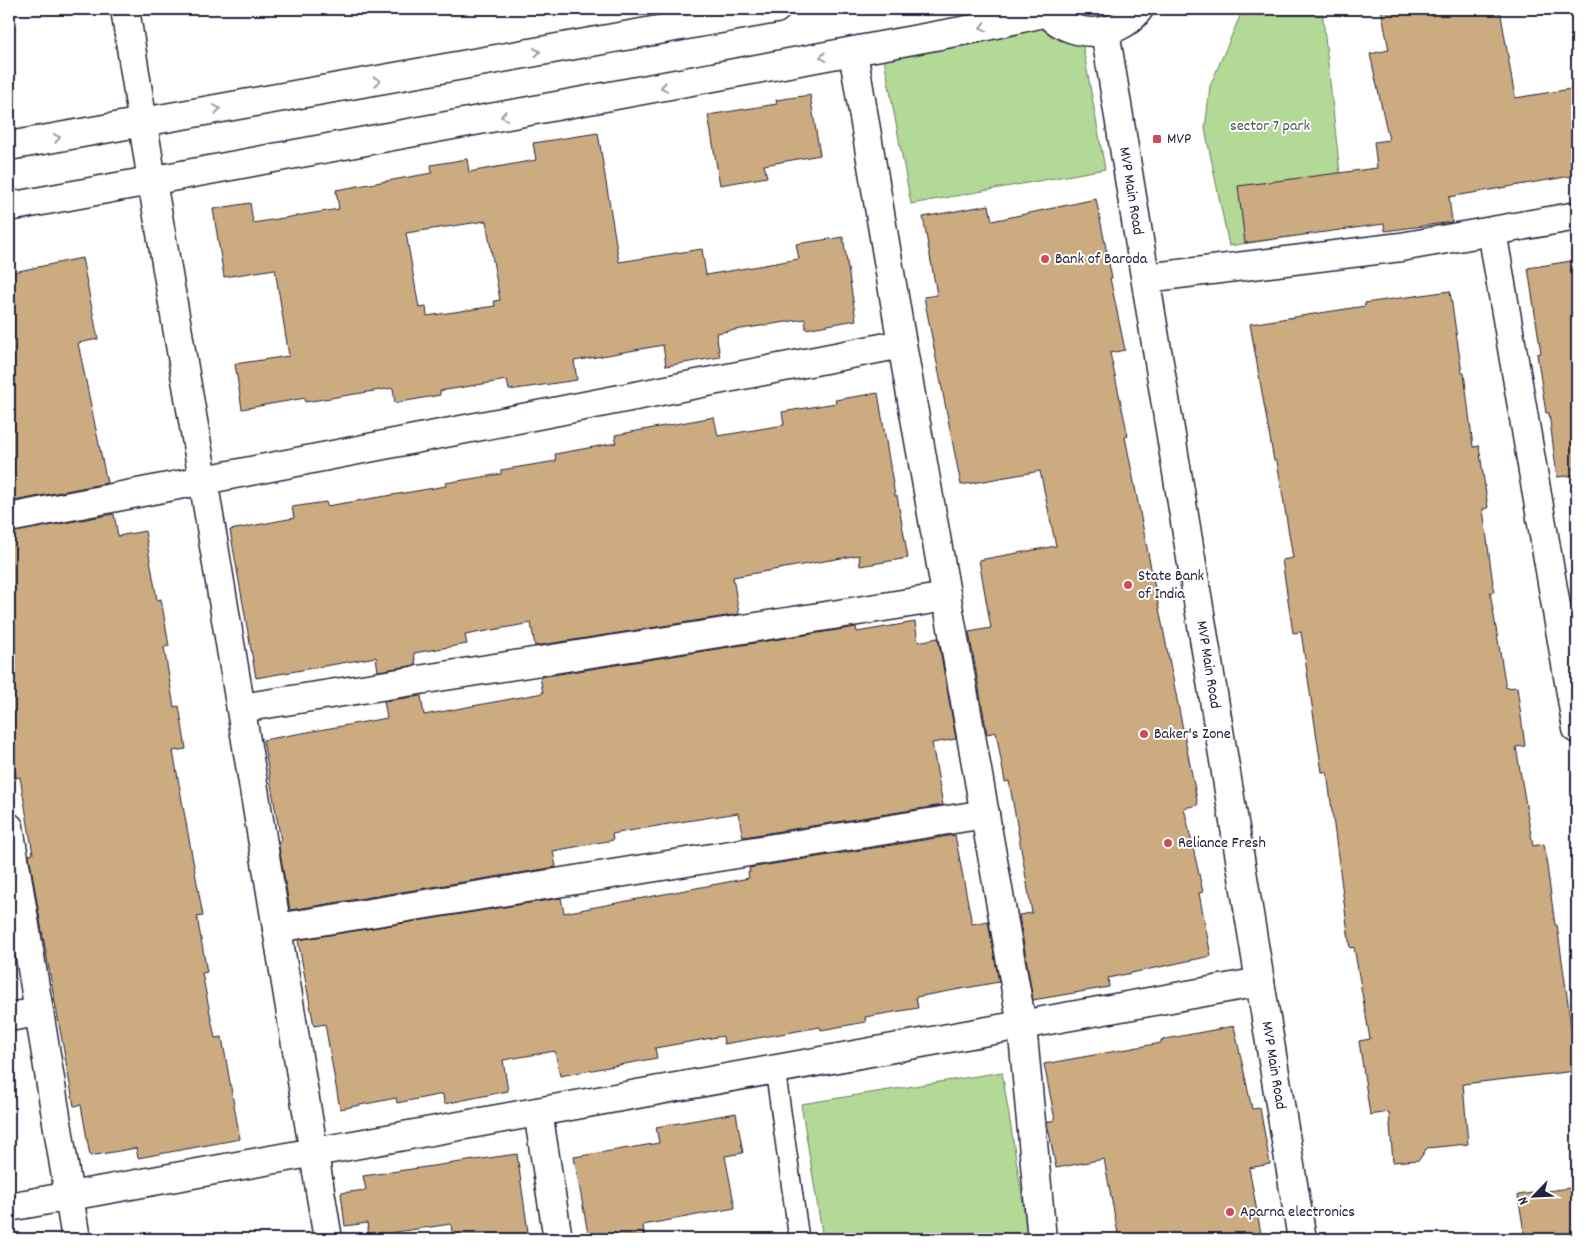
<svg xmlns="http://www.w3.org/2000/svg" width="1586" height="1248" font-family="Dekko,sans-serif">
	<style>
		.green { fill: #b2d995; stroke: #6a7e68 }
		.building { fill: #cdab80; stroke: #22223b; fill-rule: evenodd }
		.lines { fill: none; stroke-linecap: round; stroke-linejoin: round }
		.lane-casing { stroke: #22223b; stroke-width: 22 }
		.street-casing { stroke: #22223b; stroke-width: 31 }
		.secondary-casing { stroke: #22223b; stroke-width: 31 }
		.lane { stroke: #fff; stroke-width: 19 }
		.street { stroke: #fff; stroke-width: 28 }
		.secondary { stroke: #fff; stroke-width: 28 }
		.oneway { stroke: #9c9ca7 }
		.poi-dot { fill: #d1495b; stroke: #fff; stroke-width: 2 }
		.labels { text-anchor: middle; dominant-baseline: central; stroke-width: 4; stroke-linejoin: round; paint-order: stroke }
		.park-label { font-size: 16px; fill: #4d5956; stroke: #fff }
		.poi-label { font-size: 16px; fill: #22223b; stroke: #fff; text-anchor: start }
		.street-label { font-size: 16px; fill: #22223b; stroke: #fff }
	</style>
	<rect width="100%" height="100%" fill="#fff"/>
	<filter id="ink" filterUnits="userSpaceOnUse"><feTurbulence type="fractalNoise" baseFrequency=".02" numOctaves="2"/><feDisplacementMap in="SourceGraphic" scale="10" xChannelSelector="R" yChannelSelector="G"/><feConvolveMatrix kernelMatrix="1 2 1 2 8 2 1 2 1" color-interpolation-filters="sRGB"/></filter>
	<g filter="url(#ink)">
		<g class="green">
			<path d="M 1072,9 L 1076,9 L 1105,169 L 911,204 L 881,43 Z"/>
			<path d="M 1243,9 L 1322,9 L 1346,228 L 1229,246 L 1205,129 L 1210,86 Z"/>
			<path d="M 1002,1072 L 1029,1239 L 823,1239 L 801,1104 Z"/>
		</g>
		<g class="building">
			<path d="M 1381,9 L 1500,9 L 1515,98 L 1577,88 L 1577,175 L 1449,197 L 1452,222 L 1385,231 L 1384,224 L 1245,243 L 1238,186 L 1377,168 L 1374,142 L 1389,140 L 1370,54 L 1389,50 Z"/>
			<path d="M 810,95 L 820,155 L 764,165 L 767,177 L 720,185 L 708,115 L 777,104 L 776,100 Z"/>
			<path d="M 598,133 L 619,262 L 702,249 L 706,275 L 799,259 L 796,244 L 843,237 L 856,320 L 806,329 L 805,319 L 716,333 L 720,357 L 666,366 L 663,345 L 574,361 L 577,380 L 509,390 L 507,380 L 440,391 L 440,395 L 395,403 L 393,388 L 305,402 L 305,398 L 242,409 L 235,364 L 289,356 L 275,269 L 224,277 L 213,209 L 250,203 L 253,223 L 339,209 L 336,190 L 432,173 L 431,165 L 467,159 L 469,172 L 536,160 L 533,143 ZM 486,221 L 500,300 L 494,301 L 495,306 L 427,316 L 426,307 L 419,308 L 406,233 Z"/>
			<path d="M 1096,199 L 1112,278 L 1110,278 L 1125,350 L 1110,353 L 1128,436 L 1125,437 L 1198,805 L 1184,808 L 1203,892 L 1199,893 L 1211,956 L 1108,978 L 1109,987 L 1033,1000 L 1019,915 L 1032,913 L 1016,819 L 1009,781 L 1005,782 L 996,732 L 987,734 L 969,632 L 991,628 L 979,560 L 1056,546 L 1040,471 L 961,485 L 924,297 L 937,295 L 923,217 L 989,205 L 992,221 Z"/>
			<path d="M 82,258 L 98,339 L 78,343 L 107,483 L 9,502 L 9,273 Z"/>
			<path d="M 1577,260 L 1577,475 L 1557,477 L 1549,413 L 1546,413 L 1537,354 L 1541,353 L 1528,268 Z"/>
			<path d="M 1450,291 L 1462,373 L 1464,373 L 1473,447 L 1479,446 L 1488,508 L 1483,509 L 1494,592 L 1490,592 L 1506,688 L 1517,687 L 1525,746 L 1516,747 L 1533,846 L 1544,844 L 1555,925 L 1557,925 L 1568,1003 L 1576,1071 L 1463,1084 L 1468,1144 L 1427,1148 L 1419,1160 L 1393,1162 L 1389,1112 L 1370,1115 L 1359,1041 L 1370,1039 L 1354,947 L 1350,948 L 1327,772 L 1322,772 L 1301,632 L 1293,633 L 1282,560 L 1293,558 L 1277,461 L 1274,461 L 1250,324 L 1365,306 L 1365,303 Z"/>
			<path d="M 878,393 L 895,496 L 897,496 L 908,558 L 860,566 L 859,555 L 733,577 L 739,614 L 535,646 L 531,623 L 465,635 L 467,644 L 414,653 L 416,665 L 378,671 L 376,657 L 256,678 L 230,530 L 294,518 L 292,507 L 326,502 L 327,506 L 446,486 L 445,483 L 501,474 L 501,470 L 556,461 L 555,454 L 616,443 L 615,435 L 714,417 L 718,436 L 784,425 L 782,412 L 836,403 L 835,400 Z"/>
			<path d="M 114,514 L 118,536 L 145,531 L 157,600 L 161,599 L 169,646 L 164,647 L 174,707 L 179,706 L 186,749 L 173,751 L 203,916 L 197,917 L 207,972 L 202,973 L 215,1038 L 222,1037 L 240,1139 L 138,1158 L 136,1148 L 90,1156 L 81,1105 L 74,1106 L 40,920 L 29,855 L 33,854 L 20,777 L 16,778 L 9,732 L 9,533 Z"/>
			<path d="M 915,622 L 918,642 L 938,638 L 956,739 L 932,743 L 943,805 L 743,837 L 738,813 L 680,822 L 612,834 L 613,840 L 553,851 L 556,867 L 290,910 L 278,841 L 281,841 L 263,740 L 387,718 L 384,701 L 421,696 L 424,715 L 543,693 L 540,677 L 856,627 L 857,632 Z"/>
			<path d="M 955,835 L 972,924 L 988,921 L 999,982 L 916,997 L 918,1008 L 865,1017 L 866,1022 L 821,1030 L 820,1027 L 724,1044 L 723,1036 L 655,1048 L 657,1058 L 560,1076 L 555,1051 L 503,1060 L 508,1091 L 444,1104 L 443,1094 L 397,1103 L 396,1098 L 340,1109 L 325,1024 L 314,1026 L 298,940 L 561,898 L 564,913 L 749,878 L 748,872 L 750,872 L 749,868 Z"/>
			<path d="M 1234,1026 L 1252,1109 L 1260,1108 L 1270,1164 L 1249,1168 L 1262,1239 L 1119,1239 L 1104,1159 L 1056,1168 L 1047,1122 L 1055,1120 L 1044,1064 L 1161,1043 L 1161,1040 Z"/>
			<path d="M 736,1113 L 743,1153 L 725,1156 L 735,1208 L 643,1225 L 645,1239 L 589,1239 L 574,1157 L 659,1143 L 656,1127 Z"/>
			<path d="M 517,1154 L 529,1239 L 453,1239 L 451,1224 L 369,1236 L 367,1223 L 345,1226 L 341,1193 L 366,1190 L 363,1176 Z"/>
			<path d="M 1577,1187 L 1577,1228 L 1572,1229 L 1567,1239 L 1525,1239 L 1518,1195 Z"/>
		</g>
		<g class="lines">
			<g class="lane-casing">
				<path id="lane" d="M 775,1069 L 799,1239"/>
			</g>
			<g class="street-casing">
				<g id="street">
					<path d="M 125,9 L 152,181 L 203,479 L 328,1239"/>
					<path d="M 853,52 L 902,344 L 1022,1025 L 1042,1239"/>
					<path d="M 1492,231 L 1577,729"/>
					<path d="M 1146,278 L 1401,247 L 1577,216"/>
					<path d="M 9,518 L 902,344"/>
					<path d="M 241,708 L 947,597"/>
					<path d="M 9,827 L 76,1239"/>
					<path d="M 277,928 L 985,814"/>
					<path d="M 9,1017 L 39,1012"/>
					<path d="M 538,1112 L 558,1239"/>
					<path d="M 9,1207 L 1260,982"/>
				</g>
			</g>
			<g class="secondary-casing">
				<g id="secondary">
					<path d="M 1045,9 C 1066,39 1118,40 1139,9"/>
					<path id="s1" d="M 1105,31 L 1302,1239"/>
					<path d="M 9,146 L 776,9"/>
					<path d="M 9,207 L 978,28 L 1048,12"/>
				</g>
			</g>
			<use href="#lane" class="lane"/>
			<use href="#street" class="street"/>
			<use href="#secondary" class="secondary"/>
		</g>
		<defs><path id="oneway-chevron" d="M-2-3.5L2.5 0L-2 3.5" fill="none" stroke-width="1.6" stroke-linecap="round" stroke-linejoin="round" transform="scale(1.25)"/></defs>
		<g class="oneway">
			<use href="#oneway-chevron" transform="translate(983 27) rotate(167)"/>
			<use href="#oneway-chevron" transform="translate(537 52) rotate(-10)"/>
			<use href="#oneway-chevron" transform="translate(823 57) rotate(170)"/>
			<use href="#oneway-chevron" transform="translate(377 81) rotate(-10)"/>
			<use href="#oneway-chevron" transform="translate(664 87) rotate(170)"/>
			<use href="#oneway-chevron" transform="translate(217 109) rotate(-10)"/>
			<use href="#oneway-chevron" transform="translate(504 116) rotate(170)"/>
			<use href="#oneway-chevron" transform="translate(57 138) rotate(-10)"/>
		</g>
	</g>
	<g class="poi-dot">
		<rect x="1152" y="134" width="10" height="10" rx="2.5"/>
		<circle cx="1045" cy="259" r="5"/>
		<circle cx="1128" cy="585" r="5"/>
		<circle cx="1144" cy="734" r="5"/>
		<circle cx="1168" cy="843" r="5"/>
		<circle cx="1230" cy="1212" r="5"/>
	</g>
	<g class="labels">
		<g class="park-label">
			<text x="1270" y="126">sector 7 park</text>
		</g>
		<g class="poi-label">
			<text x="1167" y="139">MVP</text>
			<text x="1055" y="259">Bank of Baroda</text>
			<text x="1138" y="576">State Bank<tspan x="1138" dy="18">of India</tspan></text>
			<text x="1154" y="734">Baker's Zone</text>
			<text x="1178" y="843">Reliance Fresh</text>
			<text x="1240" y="1212">Aparna electronics</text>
		</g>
		<g class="street-label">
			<text stroke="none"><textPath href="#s1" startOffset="162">MVP Main Road</textPath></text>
			<text stroke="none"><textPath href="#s1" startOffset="642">MVP Main Road</textPath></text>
			<text stroke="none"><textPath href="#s1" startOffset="1048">MVP Main Road</textPath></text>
		</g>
	</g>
	<rect width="1586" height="1248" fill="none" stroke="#fff" stroke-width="30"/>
	<rect x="15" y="15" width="1556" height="1218" fill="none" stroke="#22223b" stroke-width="2" filter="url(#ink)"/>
	<g transform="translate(1534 1196) rotate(246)" stroke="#ffffff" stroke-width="4" paint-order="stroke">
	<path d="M0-4L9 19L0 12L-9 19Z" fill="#22223b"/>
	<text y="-8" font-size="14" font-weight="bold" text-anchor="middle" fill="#22223b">N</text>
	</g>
</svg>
